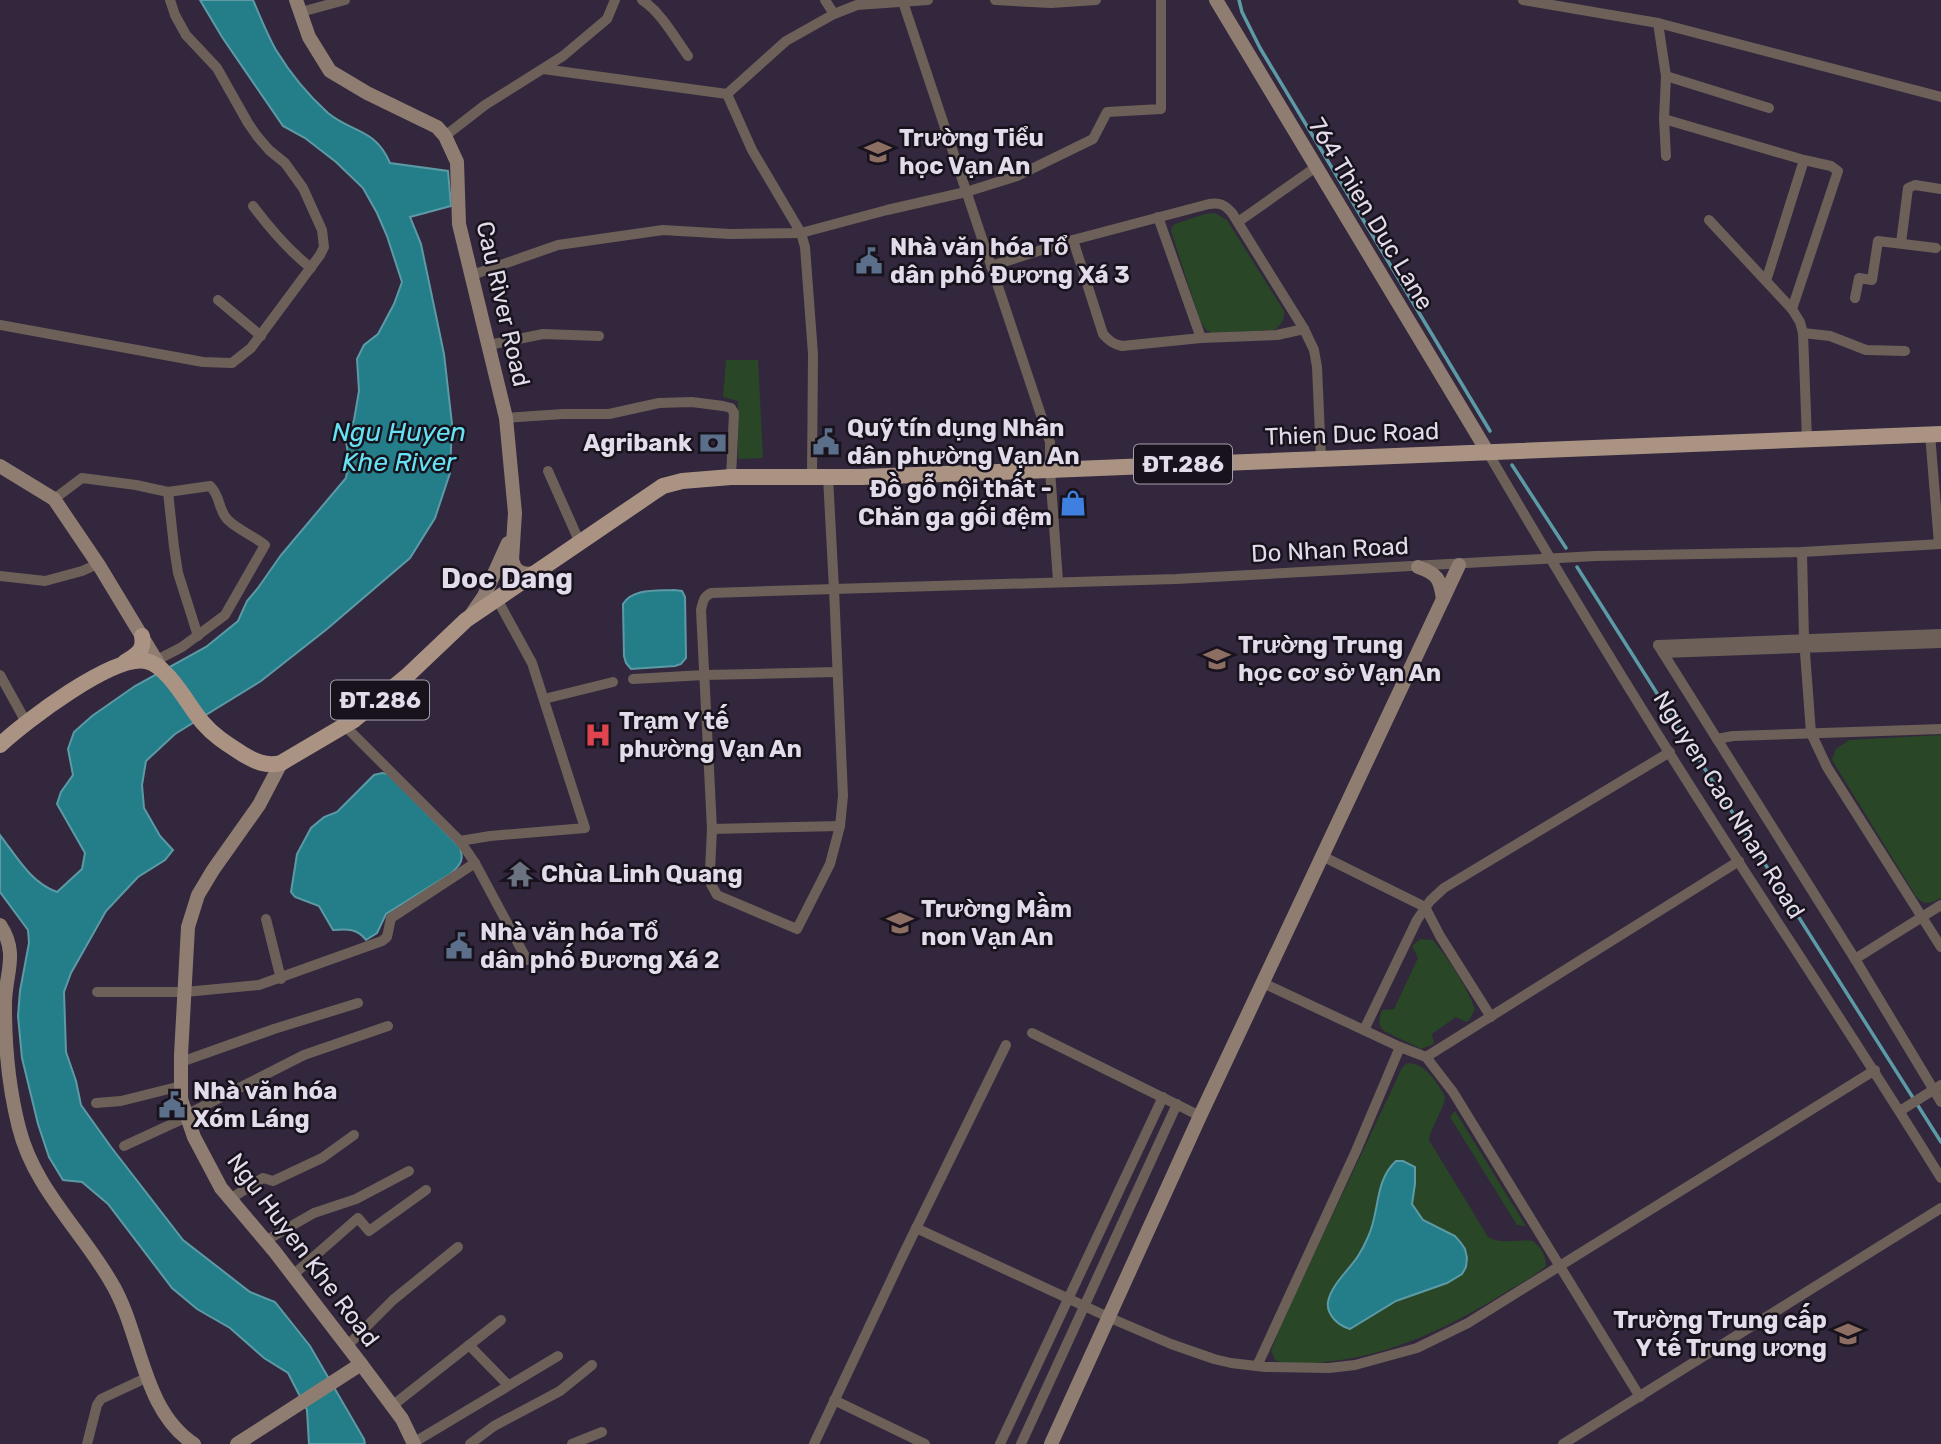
<svg xmlns="http://www.w3.org/2000/svg" width="1941" height="1444" font-family="Rubik,sans-serif">
	<style>
		.green { fill: #294626 }
		.water { fill: #237e89; stroke: #5c9aa6; stroke-width: 2 }
		.lines { fill: none; stroke-linecap: round; stroke-linejoin: round }
		.stream { stroke: #5c9aa6; stroke-width: 3.5 }
		.street { stroke: #6c6059; stroke-width: 10 }
		.secondary { stroke: #8f7d72; stroke-width: 14 }
		.primary { stroke: #ab9384; stroke-width: 16 }
		.labels { text-anchor: middle; dominant-baseline: central; stroke-width: 5; stroke-linejoin: round; paint-order: stroke }
		.shield { fill: #17121c; stroke: #a59fac; stroke-width: 2 }
		.shield-label { font-size: 23px; font-weight: bold; fill: #e2dbe9 }
		.poi-label { font-size: 24px; font-weight: bold; fill: #e2dbe9; stroke: #17121c; text-anchor: start }
		.street-label { font-size: 24px; fill: #e2dbe9; stroke: #17121c }
		.water-label { font-size: 26px; font-style: italic; fill: #65e3f4; stroke: #17121c }
		.quarter-label { font-size: 28px; font-weight: bold; fill: #e2dbe9; stroke: #17121c }
	</style>
	<rect width="100%" height="100%" fill="#32273c"/>
	<g class="green">
		<path d="M 1215,213 L 1227,220 L 1284,311 C 1285,319 1281,326 1274,330 L 1212,333 L 1206,330 L 1200,321 L 1171,231 L 1172,227 L 1175,224 L 1205,214 Z"/>
		<path d="M 726,360 L 758,360 L 763,458 L 738,459 L 738,401 L 723,397 Z"/>
		<path d="M 1941,735 L 1941,898 L 1933,902 L 1924,903 L 1917,898 L 1832,760 L 1836,749 L 1849,740 Z"/>
		<path d="M 1420,939 L 1433,940 C 1449,960 1466,985 1475,1009 L 1470,1019 L 1466,1022 L 1456,1017 L 1432,1034 L 1434,1044 L 1421,1049 L 1384,1031 C 1377,1024 1379,1019 1382,1010 L 1394,1009 L 1418,958 L 1412,946 Z"/>
		<path d="M 1407,1063 C 1423,1063 1432,1076 1440,1088 C 1442,1092 1445,1094 1445,1098 C 1445,1105 1431,1128 1429,1140 L 1488,1237 C 1502,1245 1517,1239 1533,1241 C 1541,1247 1546,1256 1546,1266 C 1535,1276 1521,1283 1509,1290 C 1452,1326 1392,1356 1324,1362 C 1308,1364 1290,1366 1275,1360 L 1271,1351 L 1282,1322 L 1402,1068 Z"/>
		<path d="M 1455,1111 L 1526,1226 L 1517,1225 L 1450,1117 Z"/>
	</g>
	<g class="water">
		<path d="M 200,0 L 253,0 C 260,16 267,34 276,50 C 290,73 308,95 328,113 C 352,133 375,128 390,163 L 448,171 L 451,206 L 410,217 L 421,244 L 444,354 L 452,424 L 450,473 L 435,518 L 410,558 L 327,629 L 261,681 L 175,734 L 146,761 L 142,785 L 144,808 L 160,836 L 173,850 L 165,860 L 138,877 L 106,911 L 71,973 L 64,992 L 66,1052 L 76,1081 L 81,1105 L 111,1147 L 183,1240 L 250,1292 L 275,1302 L 310,1346 L 364,1439 L 365,1444 L 309,1444 L 307,1410 L 288,1373 L 264,1358 L 230,1328 L 197,1309 L 172,1288 L 108,1204 L 82,1182 L 63,1180 L 49,1157 L 38,1124 L 22,1058 L 18,1016 L 20,991 L 29,943 L 28,930 L 0,892 L 0,835 C 17,857 31,883 57,892 L 82,869 L 85,853 L 57,804 L 61,792 L 73,775 L 68,749 L 74,732 L 92,716 L 135,686 L 206,647 L 238,621 L 247,601 L 258,588 L 281,555 L 346,478 L 349,460 L 346,441 L 354,420 L 359,391 L 357,359 L 364,345 L 378,334 L 394,304 L 402,282 L 387,236 L 377,213 L 363,188 L 336,162 L 305,138 L 283,126 L 222,37 Z"/>
		<path d="M 674,590 L 682,591 L 685,597 L 686,658 L 681,664 L 675,666 L 631,669 L 626,663 L 624,656 L 623,604 C 633,588 657,591 674,590 Z"/>
		<path d="M 382,773 L 388,774 L 459,846 C 465,859 461,865 450,874 L 386,914 L 377,933 L 366,940 C 357,928 347,929 333,930 L 319,906 L 295,897 L 291,892 L 297,854 L 311,828 L 324,817 L 337,812 L 374,775 Z"/>
		<path d="M 1396,1161 L 1403,1161 L 1415,1167 L 1415,1184 L 1412,1204 L 1423,1220 L 1455,1236 L 1461,1243 L 1465,1249 L 1467,1258 L 1466,1267 L 1462,1274 L 1447,1283 L 1396,1301 L 1350,1329 C 1339,1326 1326,1315 1328,1302 C 1331,1285 1349,1270 1358,1256 C 1362,1250 1365,1244 1368,1237 C 1380,1212 1374,1181 1396,1161 Z"/>
	</g>
	<g class="lines">
		<g class="stream">
			<path d="M 1239,0 L 1242,12 L 1260,48 L 1490,431"/>
			<path d="M 1512,465 L 1566,548"/>
			<path d="M 1577,567 L 1941,1142"/>
		</g>
		<g class="street">
			<path d="M 642,0 C 661,12 675,38 688,56"/>
			<path d="M 825,0 L 834,14"/>
			<path d="M 995,0 L 1051,3 L 1096,0"/>
			<path d="M 1523,0 L 1658,23 L 1941,97"/>
			<path d="M 903,2 L 1050,442 L 1050,470 L 1058,581"/>
			<path d="M 301,12 L 345,0"/>
			<path d="M 1658,23 L 1666,76 L 1664,119 L 1666,156"/>
			<path d="M 543,69 L 727,94"/>
			<path d="M 1666,76 L 1769,108"/>
			<path d="M 727,94 L 752,150 L 801,233 L 805,247 L 813,354 L 812,477"/>
			<path d="M 727,94 L 786,41 L 834,14 L 857,5 L 928,0"/>
			<path d="M 1664,119 L 1804,160 L 1831,166 L 1838,171 L 1792,309"/>
			<path d="M 445,136 L 485,105 L 563,56 L 607,19 L 615,0"/>
			<path d="M 253,206 C 271,230 288,250 311,268"/>
			<path d="M 1158,217 L 1201,338"/>
			<path d="M 1709,220 L 1792,309 L 1800,322 L 1803,333 L 1807,440"/>
			<path d="M 1238,222 L 1316,167"/>
			<path d="M 1073,240 L 1103,334 C 1109,341 1113,344 1122,346 L 1201,338 L 1277,335 L 1304,329"/>
			<path d="M 1901,243 L 1908,188 L 1915,185 L 1941,189"/>
			<path d="M 991,266 L 1073,240 L 1209,204 C 1220,202 1225,205 1232,213 L 1304,329 L 1314,350 L 1317,367 L 1321,458"/>
			<path d="M 472,275 L 558,245 L 663,230 L 730,234 L 801,233 L 887,210 L 966,192 L 1017,176 L 1093,139 L 1107,112 L 1161,109 L 1161,0"/>
			<path d="M 1766,281 L 1804,160"/>
			<path d="M 1855,298 L 1859,278 L 1872,280 L 1878,241 L 1936,248"/>
			<path d="M 218,300 L 261,336"/>
			<path d="M 0,325 L 203,362 L 232,363 L 251,348 L 320,255 L 324,247 L 322,230 L 303,188 L 285,163 L 269,150 L 257,136 L 248,123 L 217,68 L 186,35 L 175,15 L 170,0"/>
			<path d="M 1803,333 L 1830,336 L 1866,350 L 1905,351"/>
			<path d="M 489,345 L 543,334 L 599,336"/>
			<path d="M 506,418 L 563,414 L 609,414 L 659,403 L 692,402 L 723,406 L 731,408 L 734,413 L 731,477"/>
			<path d="M 1930,434 L 1939,544"/>
			<path d="M 1487,451 C 1560,576 1635,700 1713,822 C 1789,941 1867,1058 1941,1178"/>
			<path d="M 548,471 L 580,543"/>
			<path d="M 828,477 L 834,589 L 1176,579 L 1595,556 L 1802,552 L 1941,544"/>
			<path d="M 168,492 L 174,547 L 178,573 L 198,636"/>
			<path d="M 54,499 L 82,478 L 136,485 L 168,492 L 210,486 C 221,496 218,511 228,520 C 238,530 254,536 265,545 L 225,615 L 182,647 L 157,660"/>
			<path d="M 1802,552 L 1804,639 L 1811,733 L 1827,767 L 1941,947"/>
			<path d="M 0,576 L 45,581 L 82,571 L 98,564"/>
			<path d="M 834,589 L 843,796 L 840,826 L 830,864 L 797,929 L 717,895 L 711,884 L 710,871 L 712,829 L 701,610 C 703,602 703,597 711,593 Z"/>
			<path d="M 1658,645 L 1855,959 L 1941,1102"/>
			<path d="M 1658,645 L 1941,634"/>
			<path d="M 1663,653 L 1941,643"/>
			<path d="M 0,675 L 26,722"/>
			<path d="M 633,679 L 704,675 L 837,672"/>
			<path d="M 544,699 L 613,682"/>
			<path d="M 344,725 L 460,841 L 490,836 L 585,828 L 532,663 L 497,599"/>
			<path d="M 1717,739 L 1733,736 L 1941,729"/>
			<path d="M 712,829 L 840,826"/>
			<path d="M 460,841 L 475,863 L 527,960"/>
			<path d="M 1322,856 L 1425,907 L 1440,936 L 1491,1017"/>
			<path d="M 266,919 L 281,979"/>
			<path d="M 1855,959 L 1941,905"/>
			<path d="M 1263,983 L 1400,1047 L 1426,1057 L 1453,1092 L 1640,1397"/>
			<path d="M 97,992 L 185,992 L 259,985 L 382,941 L 387,937 L 391,918 L 475,863"/>
			<path d="M 1364,1030 L 1417,920 L 1430,901 L 1444,888 L 1670,752"/>
			<path d="M 1032,1033 L 1200,1116"/>
			<path d="M 1426,1057 L 1739,861"/>
			<path d="M 181,1062 L 274,1029 L 358,1003"/>
			<path d="M 96,1103 L 121,1101 L 181,1086"/>
			<path d="M 1900,1111 L 1941,1085"/>
			<path d="M 186,1115 L 304,1055 L 388,1026"/>
			<path d="M 124,1146 L 187,1117"/>
			<path d="M 230,1199 L 263,1178 L 273,1181 L 322,1158 L 354,1135"/>
			<path d="M 916,1228 L 1108,1317 L 1171,1344 L 1214,1359 L 1231,1363 L 1265,1367 L 1329,1368 L 1355,1365 L 1417,1348 L 1468,1323 L 1875,1070"/>
			<path d="M 265,1241 L 314,1213 L 356,1199 L 409,1171"/>
			<path d="M 293,1275 L 358,1218 L 369,1231 L 426,1190"/>
			<path d="M 469,1345 L 508,1385"/>
			<path d="M 347,1346 L 393,1300 L 458,1247"/>
			<path d="M 1257,1366 L 1356,1151 L 1400,1047"/>
			<path d="M 834,1400 L 925,1444"/>
			<path d="M 392,1406 L 501,1320"/>
			<path d="M 413,1443 L 558,1356"/>
			<path d="M 87,1444 L 97,1405 L 101,1399 L 148,1377"/>
			<path d="M 470,1444 L 494,1426 L 560,1391 L 592,1365"/>
			<path d="M 572,1444 L 602,1432"/>
			<path d="M 814,1444 L 903,1255 L 1006,1045"/>
			<path d="M 1000,1444 L 1163,1097"/>
			<path d="M 1021,1444 L 1177,1104"/>
			<path d="M 1563,1444 L 1941,1208"/>
		</g>
		<g class="secondary">
			<path d="M 296,0 L 309,37 L 330,71 L 367,93 L 437,127 L 445,136 L 457,162 L 459,224 L 506,418 L 515,513 L 512,560 L 515,568 L 520,572 L 526,574 L 535,573"/>
			<path d="M 1216,0 L 1487,451"/>
			<path d="M 0,466 L 54,499 L 100,567 L 161,668"/>
			<path d="M 1418,567 C 1438,574 1440,579 1443,599"/>
			<path d="M 471,615 L 484,596 L 508,543"/>
			<path d="M 281,763 L 259,805 L 213,870 L 198,895 L 188,927 L 181,1055 L 181,1099 L 194,1137 L 221,1188 L 275,1252 L 361,1364 L 402,1419 L 414,1444"/>
			<path d="M 0,925 C 20,955 4,975 5,1007 C 5,1047 9,1089 19,1128 C 34,1188 81,1230 111,1282 C 142,1333 141,1409 194,1444"/>
			<path d="M 237,1444 L 361,1364"/>
			<path d="M 1051,1444 L 1200,1116 L 1459,565"/>
		</g>
		<g class="primary">
			<path d="M 125,662 C 136,655 145,651 142,636"/>
			<path d="M 0,745 C 26,721 112,655 146,661 C 168,665 189,707 203,723 C 214,736 227,744 241,753 C 254,761 266,767 281,763 L 354,720 L 407,676 L 466,620 L 654,492 L 663,486 L 682,481 L 731,477 L 861,477 L 1050,470 L 1941,434"/>
		</g>
	</g>
	<defs>
		<g id="school-bare" transform="scale(2.1)"><path d="M0-5L7-2L0 1L-7-2ZM-4 1L0 2.5L4 1V4Q0 6-4 4Z" fill="#8d6e63" stroke="#17121c" stroke-width="2.5" paint-order="stroke"/></g>
		<g id="civic-bare" transform="scale(2.1)"><path d="M-.6-6.5H3V-4.5H.6V-3L4-1V1h2V6H-6V1h2V-1L-.6-3ZM-1.2 2.5V6h2.4V2.5Z" fill="#5c6f8a" stroke="#17121c" stroke-width="2.5" paint-order="stroke"/></g>
		<g id="bank-bare" transform="scale(2.1)"><path d="M-6-4H6V4H-6ZM0-2.3a2.3 2.3 0 1 0 0 4.6a2.3 2.3 0 1 0 0-4.6Z" fill="#5c6f8a" stroke="#17121c" stroke-width="2.5" paint-order="stroke"/></g>
		<g id="shop-bare" transform="scale(2.1)"><path d="M-5-2.5h2.3a2.7 3.5 0 0 1 5.4 0H5L5.5 6h-11ZM-1.5-2.5h3a1.5 2.3 0 0 0-3 0Z" fill="#3f7fe0" stroke="#17121c" stroke-width="2.5" paint-order="stroke"/></g>
		<g id="hospital-bare" transform="scale(2.1)"><path d="M-5-5h3v3.5h4V-5h3V5h-3V1.5h-4V5h-3Z" fill="#e0444e" stroke="#17121c" stroke-width="2.5" paint-order="stroke"/></g>
		<g id="temple-bare" transform="scale(2.1)"><path d="M0-6L5-2H3V0L6.5 2.5H4V6H1.5V3h-3V6H-4V2.5H-6.5L-3 0V-2H-5Z" fill="#6b7280" stroke="#17121c" stroke-width="2.5" paint-order="stroke"/></g>
		<g id="university-bare" transform="scale(2.1)"><path d="M0-5L7-2L0 1L-7-2ZM-4 1L0 2.5L4 1V4Q0 6-4 4Z" fill="#8d6e63" stroke="#17121c" stroke-width="2.5" paint-order="stroke"/></g>
	</defs>
	<g fill-rule="evenodd">
		<use href="#school-bare" x="878" y="152"/>
		<use href="#civic-bare" x="869" y="261"/>
		<use href="#civic-bare" x="826" y="442"/>
		<use href="#bank-bare" x="713" y="443"/>
		<use href="#shop-bare" x="1073" y="503"/>
		<use href="#school-bare" x="1217" y="659"/>
		<use href="#hospital-bare" x="598" y="735"/>
		<use href="#temple-bare" x="520" y="874"/>
		<use href="#school-bare" x="900" y="923"/>
		<use href="#civic-bare" x="459" y="946"/>
		<use href="#civic-bare" x="172" y="1105"/>
		<use href="#university-bare" x="1848" y="1334"/>
	</g>
	<g class="labels">
		<g class="shield">
			<rect x="1134" y="444.5" width="98" height="39" rx="5"/>
			<rect x="331" y="680.5" width="98" height="39" rx="5"/>
		</g>
		<g class="shield-label">
			<text x="1183" y="464">ĐT.286</text>
			<text x="380" y="700">ĐT.286</text>
		</g>
		<g class="poi-label">
			<text x="899" y="138">Trường Tiểu<tspan x="899" dy="28">học Vạn An</tspan></text>
			<text x="890" y="247">Nhà văn hóa Tổ<tspan x="890" dy="28">dân phố Đương Xá 3</tspan></text>
			<text x="847" y="428">Quỹ tín dụng Nhân<tspan x="847" dy="28">dân phường Vạn An</tspan></text>
			<text x="692" y="443" text-anchor="end">Agribank</text>
			<text x="1052" y="489" text-anchor="end">Đồ gỗ nội thất -<tspan x="1052" dy="28">Chăn ga gối đệm</tspan></text>
			<text x="1238" y="645">Trường Trung<tspan x="1238" dy="28">học cơ sở Vạn An</tspan></text>
			<text x="619" y="721">Trạm Y tế<tspan x="619" dy="28">phường Vạn An</tspan></text>
			<text x="541" y="874">Chùa Linh Quang</text>
			<text x="921" y="909">Trường Mầm<tspan x="921" dy="28">non Vạn An</tspan></text>
			<text x="480" y="932">Nhà văn hóa Tổ<tspan x="480" dy="28">dân phố Đương Xá 2</tspan></text>
			<text x="193" y="1091">Nhà văn hóa<tspan x="193" dy="28">Xóm Láng</tspan></text>
			<text x="1827" y="1320" text-anchor="end">Trường Trung cấp<tspan x="1827" dy="28">Y tế Trung ương</tspan></text>
		</g>
		<g class="street-label">
			<text transform="translate(1371 214) rotate(59)">764 Thien Duc Lane</text>
			<text transform="translate(503 304) rotate(77)">Cau River Road</text>
			<text transform="translate(1352 434) rotate(-2)">Thien Duc Road</text>
			<text transform="translate(1330 550) rotate(-3)">Do Nhan Road</text>
			<text transform="translate(1729 805) rotate(58)">Nguyen Cao Nhan Road</text>
			<text transform="translate(303 1250) rotate(53)">Ngu Huyen Khe Road</text>
		</g>
		<g class="water-label">
			<text x="399" y="432">Ngu Huyen<tspan x="399" dy="30">Khe River</tspan></text>
		</g>
		<g class="quarter-label">
			<text x="507" y="578">Doc Dang</text>
		</g>
	</g>
</svg>
